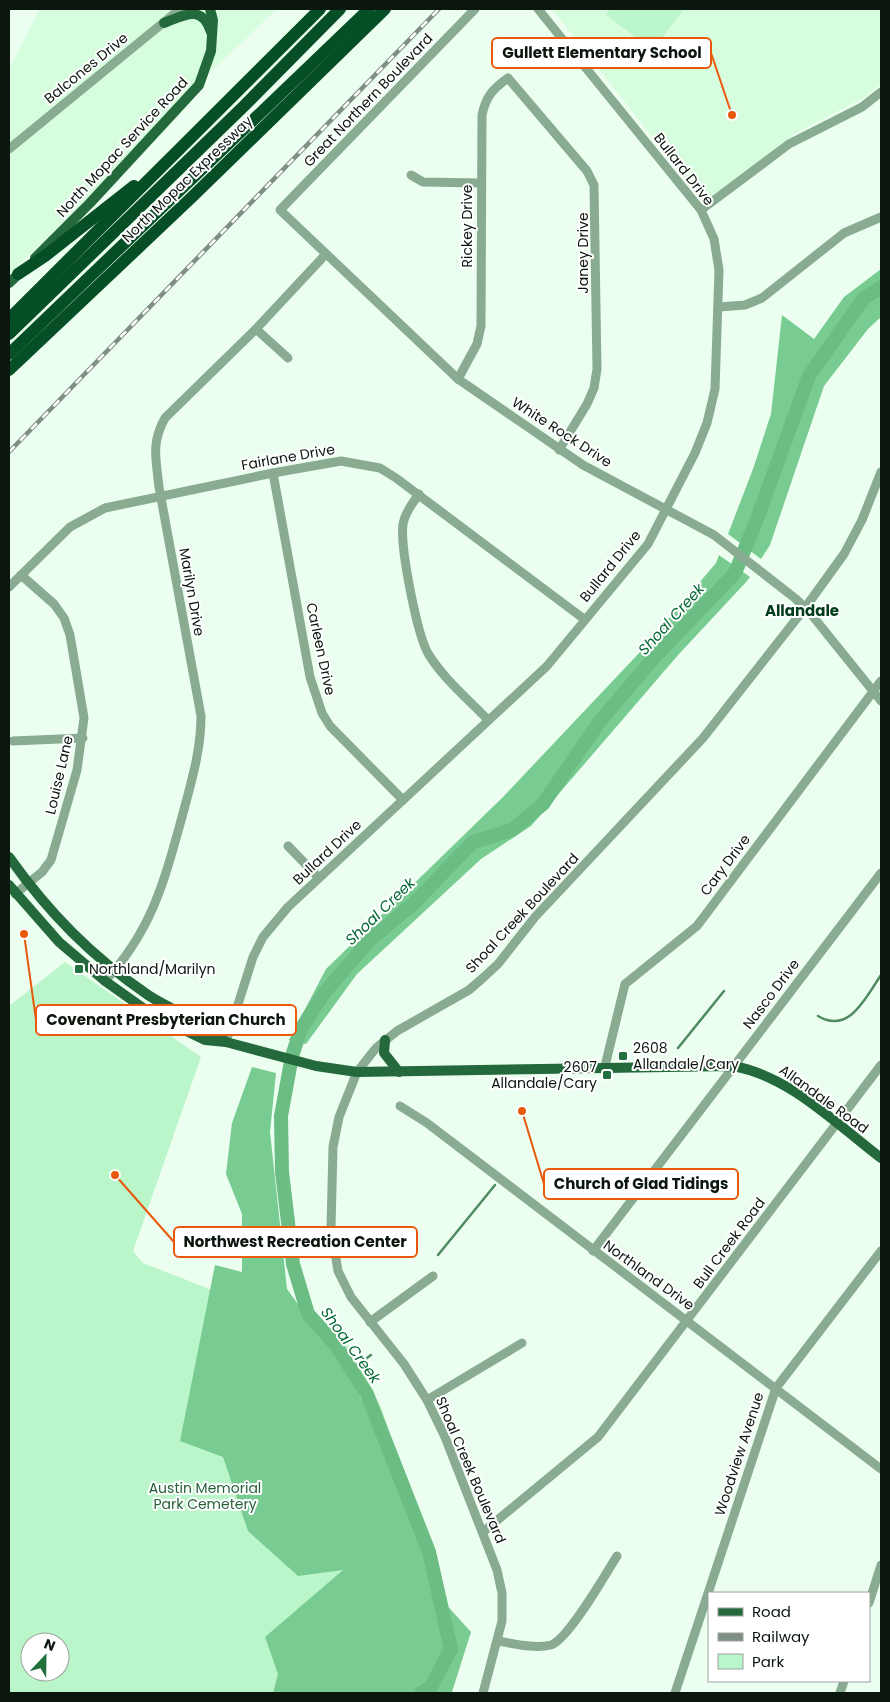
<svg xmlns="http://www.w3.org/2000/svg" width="890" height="1702" font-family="Poppins,sans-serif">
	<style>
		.built { fill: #d7fddf }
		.green { fill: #baf6c9; fill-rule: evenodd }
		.forest { fill: #79cc91 }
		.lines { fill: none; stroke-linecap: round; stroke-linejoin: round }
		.stream { stroke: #4e8b60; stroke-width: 2.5 }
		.river { stroke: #6bbd83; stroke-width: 14 }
		.minor { stroke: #89ab91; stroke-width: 9 }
		.major { stroke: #23693c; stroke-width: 10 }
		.highway { stroke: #064e26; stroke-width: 12 }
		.rail-casing { stroke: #808f84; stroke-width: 4.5 }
		.rail { stroke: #fff; stroke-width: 2.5; stroke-dasharray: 8; stroke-linecap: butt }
		.poi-dot { fill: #23703f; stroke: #fff; stroke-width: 2 }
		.labels { text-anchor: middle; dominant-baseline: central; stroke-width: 4; stroke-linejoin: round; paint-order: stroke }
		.street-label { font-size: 14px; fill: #0b160e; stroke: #fff }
		.poi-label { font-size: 14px; fill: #0b160e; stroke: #fff; text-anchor: start }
		.park-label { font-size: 14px; fill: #26613a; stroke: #fff }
		.neighbourhood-label { font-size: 15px; font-weight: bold; fill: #013b1a; stroke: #fff }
		.water-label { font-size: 15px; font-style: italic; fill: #046933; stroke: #fff }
		.leader { fill: none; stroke: #e8590c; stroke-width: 2 }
		.callout-dot { fill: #e8590c; stroke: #fff; stroke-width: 2 }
		.callout { fill: #fff; stroke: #e8590c; stroke-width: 2 }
		.callout-label { font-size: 15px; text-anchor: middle; font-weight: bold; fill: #0b160e }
	</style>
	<rect width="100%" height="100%" fill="#ecfef0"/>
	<g class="built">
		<path d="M 42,9 L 277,9 L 182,99 L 94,192 L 9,274 L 9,69 L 38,12 Z"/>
		<path d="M 552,9 L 881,9 L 881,84 L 863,98 L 796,133 L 704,203 Z"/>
	</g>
	<g class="green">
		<path d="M 610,9 L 684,9 L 655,47 L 649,47 L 606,15 Z"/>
		<path d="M 65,962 L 201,1057 L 133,1251 L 143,1263 L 217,1292 L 339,1327 L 381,1407 L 429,1552 L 451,1649 L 396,1693 L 9,1693 L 9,1006 ZM 30,1642 L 60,1642 L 60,1672 L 30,1672 Z"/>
	</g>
	<g class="forest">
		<path d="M 881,269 L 881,317 L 868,329 L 824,386 L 770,545 L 761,559 L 728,534 L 753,469 L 771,414 L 782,315 L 814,339 L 844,297 Z"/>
		<path d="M 719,555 L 750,577 L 747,581 L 679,654 L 531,826 L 481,859 L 357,974 L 306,1044 L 289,1040 L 326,969 L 503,797 L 641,651 L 716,563 Z"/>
		<path d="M 252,1067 L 276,1073 L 270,1132 L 287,1289 L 347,1372 L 396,1464 L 433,1590 L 471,1632 L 452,1692 L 273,1693 L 278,1674 L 265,1637 L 343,1570 L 298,1576 L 248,1531 L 223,1457 L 180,1441 L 215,1265 L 242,1272 L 242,1214 L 226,1174 L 232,1123 Z"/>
	</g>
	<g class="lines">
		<g class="stream">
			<path d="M 818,1016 C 849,1035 866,997 881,975"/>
			<path d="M 678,1048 L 724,991"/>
			<path d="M 438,1255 L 495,1185"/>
			<path d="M 352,1369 L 371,1355"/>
		</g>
		<path class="river" d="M 421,1693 L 431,1687 L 451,1649 L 429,1552 L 367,1394 L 335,1344 L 308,1314 L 293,1264 L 282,1172 L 281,1116 L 292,1056 L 301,1029 L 324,993 L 370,940 L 414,903 L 473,842 L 512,830 L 543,804 L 600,721 L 653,659 L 735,573 L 757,519 L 809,376 L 863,299 L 881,287"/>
		<g class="minor">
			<path d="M 475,9 L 280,210 L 458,379 L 583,465 L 714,535 L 796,599 L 811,614 L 881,701"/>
			<path d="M 9,149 L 180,9"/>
			<path d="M 411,175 L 423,182 L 481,183"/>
			<path d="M 701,210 L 789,144 L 862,107 L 881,92"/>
			<path d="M 719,307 L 745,305 L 762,298 L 844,233 L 881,217"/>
			<path d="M 256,329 L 288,358"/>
			<path d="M 458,379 L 477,344 L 481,326 L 482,115 C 486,96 493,89 508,78 L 587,171 L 594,185 L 597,369 L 594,388 L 587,404 L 559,450"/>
			<path d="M 273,473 L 310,677 L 322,713 L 330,726 L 403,800"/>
			<path d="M 419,494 C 412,504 405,513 403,524 C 400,547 417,636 429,655 C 444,679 468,699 488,720"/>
			<path d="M 9,587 L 70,527 L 105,508 L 273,473 L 341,461 L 380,468 L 396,478 L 584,619"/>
			<path d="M 13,741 L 83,738"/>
			<path d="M 288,846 L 319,878"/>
			<path d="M 15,894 L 42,872 L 51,860 L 77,770 L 84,718 L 70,635 L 64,618 L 54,604 L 21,575"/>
			<path d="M 105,981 C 152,930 164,882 182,817 C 191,783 201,751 201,716 L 159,487 C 156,459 151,443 165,418 L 256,329 L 326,254"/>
			<path d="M 226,1042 L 253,957 L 263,937 L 288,907 L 547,666 L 648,544 L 695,453 L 707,423 L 715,389 L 719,270 L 714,239 L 701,210 L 538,9"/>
			<path d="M 605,1066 L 625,984 L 697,926 L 881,681"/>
			<path d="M 400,1106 L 427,1123 L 881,1469"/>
			<path d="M 593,1251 L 881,873"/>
			<path d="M 370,1322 L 433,1276"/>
			<path d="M 427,1400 L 522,1343"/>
			<path d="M 483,1532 L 598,1437 L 881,1065"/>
			<path d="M 869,1603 L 881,1565"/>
			<path d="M 498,1641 C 515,1644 535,1649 551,1645 C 569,1639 606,1573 617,1556"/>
			<path d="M 483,1693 L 502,1621 L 502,1593 L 497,1570 L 445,1437 L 427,1400 L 404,1364 L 351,1297 L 338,1271 L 331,1228 L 333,1147 L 339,1117 L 357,1072 L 376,1048 L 397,1031 L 469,990 L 484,977 L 498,964 L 535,917 L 703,738 L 805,608 L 844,554 L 862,520 L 881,472"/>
			<path d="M 675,1693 L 776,1388 L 881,1251"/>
			<path d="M 840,1693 L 844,1681"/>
		</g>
		<g class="major">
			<path d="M 164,23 C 185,15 202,4 211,32"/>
			<path d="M 35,258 L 90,203 L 199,85 L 211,51 L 213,20 L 210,9"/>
			<path d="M 9,283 L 23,270"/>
			<path d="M 9,857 C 49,913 91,956 148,995 C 174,1012 204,1021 226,1042"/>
			<path d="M 9,885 L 59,942 L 105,981 L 153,1015 L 205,1040 L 226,1042 L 316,1066 L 357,1072 L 733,1066 C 790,1076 836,1124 881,1158"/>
			<path d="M 385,1040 L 384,1053 L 399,1072"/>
		</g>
		<g class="highway">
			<path d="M 18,274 L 45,256 L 134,186"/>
			<path d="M 9,319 L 320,9"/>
			<path d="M 9,334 L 243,107 L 340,9"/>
			<path d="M 9,354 L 369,9"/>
			<path d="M 9,370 L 192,197 L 385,9"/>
		</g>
		<g class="rail-casing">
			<path id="rail" d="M 9,452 L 439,9"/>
		</g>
		<use href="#rail" class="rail"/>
	</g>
	<g class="poi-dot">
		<rect x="74" y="964" width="10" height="10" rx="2.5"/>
		<rect x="618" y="1051" width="10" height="10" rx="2.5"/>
		<rect x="602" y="1070" width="10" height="10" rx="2.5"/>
	</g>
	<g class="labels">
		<g class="street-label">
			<text transform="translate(86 68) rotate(-39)">Balcones Drive</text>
			<text transform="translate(368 100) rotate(-46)">Great Northern Boulevard</text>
			<text transform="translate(122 147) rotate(-47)">North Mopac Service Road</text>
			<text transform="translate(684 169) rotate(52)">Bullard Drive</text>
			<text transform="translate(187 179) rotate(-44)">North Mopac Expressway</text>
			<text transform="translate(467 226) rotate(-90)">Rickey Drive</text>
			<text transform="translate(583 253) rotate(-90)">Janey Drive</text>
			<text transform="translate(562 432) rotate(33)">White Rock Drive</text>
			<text transform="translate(288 457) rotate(-10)">Fairlane Drive</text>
			<text transform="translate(610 566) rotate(-51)">Bullard Drive</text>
			<text transform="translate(192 592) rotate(80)">Marilyn Drive</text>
			<text transform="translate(321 649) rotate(78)">Carleen Drive</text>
			<text transform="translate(59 775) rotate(-77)">Louise Lane</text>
			<text transform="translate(327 852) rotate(-43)">Bullard Drive</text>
			<text transform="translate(725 865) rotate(-53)">Cary Drive</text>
			<text transform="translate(522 913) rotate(-47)">Shoal Creek Boulevard</text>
			<text transform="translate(771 994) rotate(-53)">Nasco Drive</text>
			<text transform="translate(824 1099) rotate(36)">Allandale Road</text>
			<text transform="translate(729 1243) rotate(-53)">Bull Creek Road</text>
			<text transform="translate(649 1275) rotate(36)">Northland Drive</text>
			<text transform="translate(739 1454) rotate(-72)">Woodview Avenue</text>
			<text transform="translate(471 1470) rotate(67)">Shoal Creek Boulevard</text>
		</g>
		<g class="poi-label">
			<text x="89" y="969">Northland/Marilyn</text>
			<text x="633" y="1048">2608<tspan x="633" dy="16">Allandale/Cary</tspan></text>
			<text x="597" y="1067" text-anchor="end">2607<tspan x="597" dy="16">Allandale/Cary</tspan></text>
		</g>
		<g class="park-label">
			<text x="205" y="1488">Austin Memorial<tspan x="205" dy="16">Park Cemetery</tspan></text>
		</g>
		<g class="neighbourhood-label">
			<text x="802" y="610">Allandale</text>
		</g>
		<g class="water-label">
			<text transform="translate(671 619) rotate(-48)">Shoal Creek</text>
			<text transform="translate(380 911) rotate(-44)">Shoal Creek</text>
			<text transform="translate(351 1345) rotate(54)">Shoal Creek</text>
		</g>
	</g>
	<path class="leader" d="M732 115L711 53M24 934L36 1020M522 1111L544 1184M115 1175L174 1242"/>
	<g class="callout-dot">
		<circle cx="732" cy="115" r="5"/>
		<circle cx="24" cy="934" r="5"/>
		<circle cx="522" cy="1111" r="5"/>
		<circle cx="115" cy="1175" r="5"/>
	</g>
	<g class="callout">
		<rect x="492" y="38" width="219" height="30" rx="5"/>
		<rect x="36" y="1005" width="260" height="30" rx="5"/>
		<rect x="544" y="1169" width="194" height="30" rx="5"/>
		<rect x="174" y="1227" width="243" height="30" rx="5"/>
	</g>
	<g class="callout-label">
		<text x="602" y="58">Gullett Elementary School</text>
		<text x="166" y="1025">Covenant Presbyterian Church</text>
		<text x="641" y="1189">Church of Glad Tidings</text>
		<text x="295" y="1247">Northwest Recreation Center</text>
	</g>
	<rect width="890" height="1702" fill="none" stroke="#0b160e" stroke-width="20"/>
	<rect x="708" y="1592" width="162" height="90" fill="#ffffff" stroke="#9da29f"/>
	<rect x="718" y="1608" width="25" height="8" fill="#23693c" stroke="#9da29f"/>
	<text x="752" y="1617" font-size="15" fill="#0b160e">Road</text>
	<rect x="718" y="1633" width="25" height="8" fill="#808f84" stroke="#9da29f"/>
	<text x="752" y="1642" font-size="15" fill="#0b160e">Railway</text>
	<rect x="718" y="1654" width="25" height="15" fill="#baf6c9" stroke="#9da29f"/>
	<text x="752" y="1667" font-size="15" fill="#0b160e">Park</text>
	<g transform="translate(45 1657) rotate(22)"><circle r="24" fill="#ffffff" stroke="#9da29f"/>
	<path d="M0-4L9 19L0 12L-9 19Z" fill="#23703f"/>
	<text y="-8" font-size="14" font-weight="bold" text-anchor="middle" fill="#0b160e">N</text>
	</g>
</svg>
